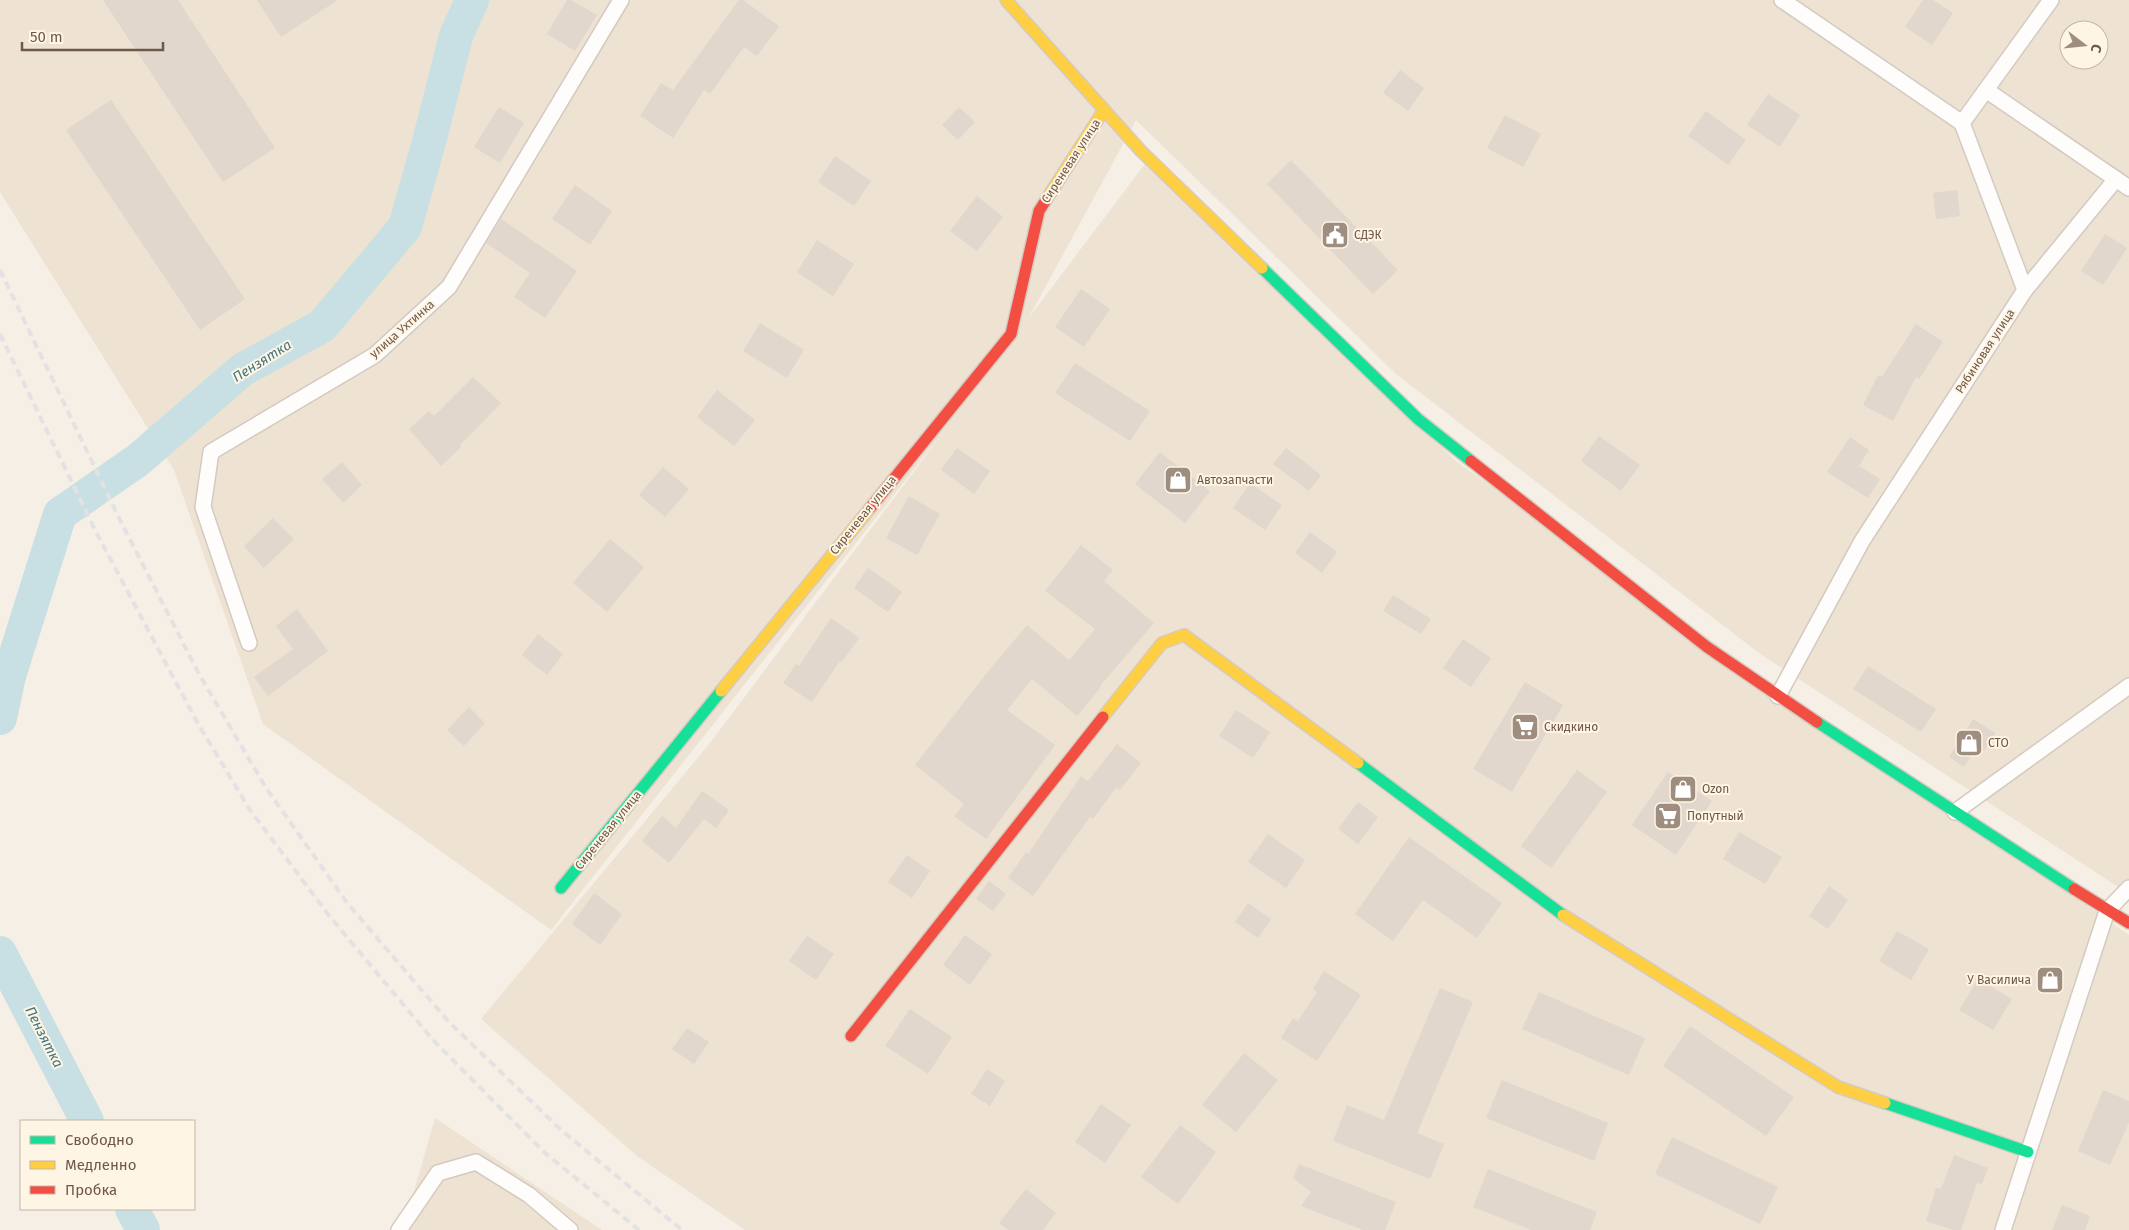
<svg xmlns="http://www.w3.org/2000/svg" width="2129" height="1230" font-family="'Fira Sans',sans-serif">
	<style>
		.residential { fill: #eee2d2; fill-rule: evenodd }
		.lines { fill: none; stroke-linecap: round; stroke-linejoin: round }
		.river { stroke: #c8e0e4; stroke-width: 34 }
		.building { fill: #e1d7cd }
		.street-casing { stroke: #d3cac1; stroke-width: 18 }
		.fast-casing { stroke: #d5cbc2; stroke-width: 14 }
		.slow-casing { stroke: #d5cbc2; stroke-width: 14 }
		.jam-casing { stroke: #d5cbc2; stroke-width: 14 }
		.street { stroke: #fefdfb; stroke-width: 15 }
		.fast { stroke: #16e098; stroke-width: 11 }
		.slow { stroke: #ffcf43; stroke-width: 11 }
		.jam { stroke: #f24e42; stroke-width: 11 }
		.rail { stroke: #e3e1e2; stroke-width: 4; stroke-dasharray: 8 5; stroke-linecap: butt }
		.labels { text-anchor: middle; dominant-baseline: central; stroke-width: 4; stroke-linejoin: round; paint-order: stroke }
		.street-label { font-size: 12px; fill: #705848; stroke: #fef5e5 }
		.poi-label { font-size: 12px; fill: #705848; stroke: #fef5e5; text-anchor: start }
		.water-label { font-size: 14px; font-style: italic; fill: #437683; stroke: #fef5e5 }
	</style>
	<rect width="100%" height="100%" fill="#f5efe5"/>
	<g class="residential">
		<path d="M 0,0 L 2129,0 L 2129,894 L 1759,653 L 1396,374 L 1136,120 L 1028,319 L 1145,164 L 1457,462 L 2129,935 L 2129,1230 L 745,1230 L 637,1156 L 481,1019 L 710,743 L 949,425 L 551,930 L 263,724 L 174,470 L 0,192 ZM 2069,30 L 2099,30 L 2099,60 L 2069,60 Z"/>
		<path d="M 435,1118 L 602,1230 L 403,1230 Z"/>
	</g>
	<g class="lines">
		<g class="river">
			<path d="M 0,718 L 9,676 L 60,514 L 138,460 L 242,370 L 322,326 L 405,227 L 430,138 L 456,36 L 472,0"/>
			<path d="M 0,953 L 87,1121"/>
			<path d="M 132,1209 L 143,1230"/>
		</g>
	</g>
	<g class="building">
		<path d="M 103,0 L 178,0 L 275,148 L 223,182 Z"/>
		<path d="M 257,0 L 338,0 L 281,37 Z"/>
		<path d="M 567,0 L 571,0 L 597,15 L 575,51 L 547,34 Z"/>
		<path d="M 739,0 L 743,0 L 779,26 L 757,56 L 744,47 L 710,94 L 704,90 L 673,138 L 640,116 L 661,83 L 673,90 Z"/>
		<path d="M 1923,0 L 1933,0 L 1953,13 L 1932,45 L 1905,27 Z"/>
		<path d="M 1400,70 L 1424,88 L 1408,111 L 1383,93 Z"/>
		<path d="M 1768,94 L 1800,115 L 1780,147 L 1747,125 Z"/>
		<path d="M 111,100 L 245,299 L 200,330 L 66,130 Z"/>
		<path d="M 499,107 L 524,123 L 500,163 L 474,147 Z"/>
		<path d="M 959,107 L 975,122 L 958,140 L 942,125 Z"/>
		<path d="M 1706,111 L 1746,140 L 1728,165 L 1688,136 Z"/>
		<path d="M 1505,115 L 1541,134 L 1523,167 L 1487,148 Z"/>
		<path d="M 835,156 L 871,181 L 854,206 L 818,182 Z"/>
		<path d="M 1291,160 L 1398,270 L 1373,294 L 1267,184 Z"/>
		<path d="M 575,185 L 612,211 L 590,245 L 552,219 Z"/>
		<path d="M 1957,190 L 1960,216 L 1936,219 L 1933,193 Z"/>
		<path d="M 977,196 L 1003,217 L 977,251 L 950,231 Z"/>
		<path d="M 501,219 L 577,271 L 545,318 L 514,297 L 530,273 L 486,243 Z"/>
		<path d="M 2105,234 L 2127,248 L 2103,285 L 2081,271 Z"/>
		<path d="M 817,240 L 854,264 L 833,296 L 797,272 Z"/>
		<path d="M 1081,289 L 1110,309 L 1084,347 L 1055,327 Z"/>
		<path d="M 760,323 L 804,350 L 787,378 L 743,351 Z"/>
		<path d="M 1916,324 L 1943,342 L 1919,379 L 1916,377 L 1893,421 L 1863,405 L 1878,375 L 1882,377 Z"/>
		<path d="M 1075,363 L 1150,411 L 1130,441 L 1055,393 Z"/>
		<path d="M 473,377 L 501,403 L 460,445 L 461,447 L 441,466 L 409,429 L 429,411 L 434,416 Z"/>
		<path d="M 717,390 L 755,420 L 734,446 L 697,417 Z"/>
		<path d="M 1599,436 L 1640,465 L 1621,491 L 1581,461 Z"/>
		<path d="M 1850,437 L 1869,450 L 1859,466 L 1880,479 L 1868,498 L 1827,472 Z"/>
		<path d="M 957,448 L 990,471 L 974,494 L 941,470 Z"/>
		<path d="M 1286,448 L 1321,475 L 1309,491 L 1273,464 Z"/>
		<path d="M 1160,452 L 1210,491 L 1185,523 L 1135,484 Z"/>
		<path d="M 342,462 L 362,485 L 343,503 L 322,479 Z"/>
		<path d="M 663,467 L 689,489 L 665,517 L 639,495 Z"/>
		<path d="M 1250,483 L 1282,505 L 1265,530 L 1233,508 Z"/>
		<path d="M 909,496 L 940,514 L 917,555 L 886,538 Z"/>
		<path d="M 273,518 L 294,539 L 264,568 L 244,546 Z"/>
		<path d="M 1310,532 L 1337,552 L 1322,573 L 1295,553 Z"/>
		<path d="M 610,539 L 644,567 L 607,612 L 573,583 Z"/>
		<path d="M 1081,545 L 1113,570 L 1104,581 L 1154,623 L 1100,686 L 1101,687 L 1077,716 L 1032,679 L 1007,710 L 1055,745 L 986,839 L 954,816 L 964,804 L 915,765 L 986,674 L 1027,625 L 1069,660 L 1095,629 L 1045,591 Z"/>
		<path d="M 868,568 L 902,592 L 888,612 L 854,588 Z"/>
		<path d="M 1393,595 L 1431,619 L 1421,634 L 1383,611 Z"/>
		<path d="M 297,609 L 328,651 L 268,696 L 254,677 L 293,649 L 276,626 Z"/>
		<path d="M 831,618 L 859,638 L 842,662 L 840,661 L 812,702 L 783,683 L 796,664 L 799,666 Z"/>
		<path d="M 538,634 L 563,654 L 547,675 L 522,655 Z"/>
		<path d="M 1463,639 L 1491,658 L 1471,687 L 1443,668 Z"/>
		<path d="M 1868,666 L 1936,709 L 1921,732 L 1853,689 Z"/>
		<path d="M 1525,682 L 1563,705 L 1512,792 L 1473,769 Z"/>
		<path d="M 469,707 L 485,723 L 464,746 L 447,730 Z"/>
		<path d="M 1236,710 L 1270,732 L 1253,758 L 1219,736 Z"/>
		<path d="M 1973,719 L 1995,733 L 1984,751 L 1977,747 L 1964,767 L 1949,757 Z"/>
		<path d="M 1117,744 L 1141,763 L 1120,790 L 1116,788 L 1093,819 L 1090,817 L 1033,896 L 1008,878 L 1026,852 L 1028,854 L 1081,776 L 1088,781 Z"/>
		<path d="M 1577,770 L 1607,792 L 1551,868 L 1521,846 Z"/>
		<path d="M 1668,772 L 1712,801 L 1676,855 L 1632,825 Z"/>
		<path d="M 702,791 L 729,810 L 716,828 L 704,819 L 669,863 L 642,841 L 662,816 L 676,828 Z"/>
		<path d="M 1358,802 L 1378,817 L 1358,844 L 1338,829 Z"/>
		<path d="M 1739,832 L 1782,857 L 1765,884 L 1723,859 Z"/>
		<path d="M 1268,834 L 1305,860 L 1286,888 L 1248,862 Z"/>
		<path d="M 1409,837 L 1502,903 L 1477,938 L 1423,900 L 1393,941 L 1355,914 Z"/>
		<path d="M 907,855 L 930,871 L 912,898 L 888,882 Z"/>
		<path d="M 989,881 L 1006,894 L 993,911 L 976,899 Z"/>
		<path d="M 1829,886 L 1848,900 L 1828,929 L 1809,916 Z"/>
		<path d="M 594,893 L 622,914 L 600,945 L 572,924 Z"/>
		<path d="M 1248,903 L 1271,919 L 1258,938 L 1235,922 Z"/>
		<path d="M 1897,931 L 1929,949 L 1911,980 L 1879,961 Z"/>
		<path d="M 965,935 L 992,954 L 970,985 L 943,965 Z"/>
		<path d="M 807,936 L 834,954 L 816,980 L 789,961 Z"/>
		<path d="M 2046,970 L 2060,974 L 2055,993 L 2041,989 Z"/>
		<path d="M 1324,971 L 1361,995 L 1317,1061 L 1281,1038 L 1293,1018 L 1298,1021 L 1317,992 L 1313,989 Z"/>
		<path d="M 1978,979 L 2012,999 L 1993,1030 L 1959,1010 Z"/>
		<path d="M 1440,988 L 1473,1002 L 1417,1133 L 1444,1144 L 1430,1179 L 1333,1141 L 1347,1105 L 1384,1120 Z"/>
		<path d="M 1539,992 L 1645,1038 L 1629,1075 L 1522,1029 Z"/>
		<path d="M 910,1009 L 952,1037 L 928,1074 L 885,1046 Z"/>
		<path d="M 1690,1026 L 1794,1097 L 1766,1136 L 1663,1066 Z"/>
		<path d="M 687,1028 L 709,1042 L 694,1064 L 672,1049 Z"/>
		<path d="M 1244,1053 L 1278,1080 L 1236,1132 L 1202,1105 Z"/>
		<path d="M 987,1069 L 1005,1081 L 990,1106 L 971,1094 Z"/>
		<path d="M 1502,1080 L 1608,1123 L 1594,1161 L 1486,1118 Z"/>
		<path d="M 2103,1090 L 2129,1101 L 2129,1122 L 2110,1165 L 2078,1151 Z"/>
		<path d="M 1101,1104 L 1131,1125 L 1105,1163 L 1075,1142 Z"/>
		<path d="M 1180,1125 L 1216,1152 L 1178,1204 L 1141,1177 Z"/>
		<path d="M 1672,1137 L 1778,1187 L 1760,1224 L 1655,1174 Z"/>
		<path d="M 1954,1155 L 1988,1168 L 1982,1184 L 1977,1183 L 1961,1230 L 1953,1230 L 1926,1221 L 1936,1188 L 1941,1189 Z"/>
		<path d="M 1299,1164 L 1396,1202 L 1385,1230 L 1363,1230 L 1301,1206 L 1311,1192 L 1293,1178 Z"/>
		<path d="M 1488,1169 L 1597,1212 L 1590,1230 L 1531,1230 L 1473,1207 Z"/>
		<path d="M 1026,1189 L 1056,1213 L 1043,1230 L 1008,1230 L 999,1223 Z"/>
		<path d="M 2062,1205 L 2090,1216 L 2085,1230 L 2052,1230 Z"/>
	</g>
	<g class="lines">
		<g class="street-casing">
			<g id="street">
				<path d="M 1782,0 L 1962,123"/>
				<path d="M 1986,90 L 2129,188"/>
				<path d="M 2025,290 L 2116,179"/>
				<path d="M 249,643 L 203,507 L 211,452 L 375,355 L 449,287 L 621,0"/>
				<path d="M 1778,696 L 1862,541 L 2025,290 L 1962,123 L 2051,0"/>
				<path d="M 1955,812 L 2129,686"/>
				<path d="M 399,1230 L 438,1173 L 476,1162 L 529,1195 L 570,1230"/>
				<path d="M 2003,1230 L 2107,911 L 2129,888"/>
			</g>
		</g>
		<g class="fast-casing">
			<g id="fast">
				<path d="M 1262,268 L 1418,419 L 1471,461"/>
				<path d="M 1817,722 L 2074,889"/>
				<path d="M 1358,763 L 1563,915"/>
				<path d="M 561,888 L 721,691"/>
				<path d="M 1885,1103 L 2028,1152"/>
			</g>
		</g>
		<g class="slow-casing">
			<g id="slow">
				<path d="M 1006,0 L 1141,151 L 1262,268"/>
				<path d="M 1046,200 L 1104,110"/>
				<path d="M 721,691 L 871,507"/>
				<path d="M 1103,717 L 1162,643 L 1184,635 L 1358,763"/>
				<path d="M 1563,915 L 1838,1087 L 1885,1103"/>
			</g>
		</g>
		<g class="jam-casing">
			<g id="jam">
				<path d="M 1471,461 L 1707,647 L 1817,722"/>
				<path d="M 871,507 L 1011,334 L 1039,211 L 1046,200"/>
				<path d="M 2074,889 L 2129,923"/>
				<path d="M 851,1036 L 1103,717"/>
			</g>
		</g>
		<use href="#street" class="street"/>
		<use href="#fast" class="fast"/>
		<use href="#slow" class="slow"/>
		<use href="#jam" class="jam"/>
		<g class="rail">
			<path d="M 0,270 L 121,522 L 199,674 L 266,788 L 348,904 L 449,1022 L 561,1130 L 682,1230"/>
			<path d="M 0,334 L 96,532 L 197,722 L 250,810 L 331,918 L 433,1040 L 544,1152 L 639,1230"/>
		</g>
	</g>
	<defs>
		<g id="civic-square" transform="scale(1.4375)"><rect x="-9" y="-9" width="18" height="18" rx="4" fill="#9f8d7f" stroke="#fef5e5"/><path d="M-.6-6.5H3V-4.5H.6V-3L4-1V1h2V6H-6V1h2V-1L-.6-3ZM-1.2 2.5V6h2.4V2.5Z" fill="#fff"/></g>
		<g id="shop-square" transform="scale(1.4375)"><rect x="-9" y="-9" width="18" height="18" rx="4" fill="#9f8d7f" stroke="#fef5e5"/><path d="M-5-2.5h2.3a2.7 3.5 0 0 1 5.4 0H5L5.5 6h-11ZM-1.5-2.5h3a1.5 2.3 0 0 0-3 0Z" fill="#fff"/></g>
		<g id="supermarket-square" transform="scale(1.4375)"><rect x="-9" y="-9" width="18" height="18" rx="4" fill="#9f8d7f" stroke="#fef5e5"/><path d="M-6-5.5h2.5l.6 2H6L4.5 2H-2.5L-4.4-4H-6ZM-1.5 3.2a1.3 1.3 0 1 0 .1 0ZM3 3.2a1.3 1.3 0 1 0 .1 0Z" fill="#fff"/></g>
	</defs>
	<g fill-rule="evenodd">
		<use href="#civic-square" x="1335" y="235"/>
		<use href="#shop-square" x="1178" y="480"/>
		<use href="#supermarket-square" x="1525" y="727"/>
		<use href="#shop-square" x="1969" y="743"/>
		<use href="#shop-square" x="1683" y="789"/>
		<use href="#supermarket-square" x="1668" y="816"/>
		<use href="#shop-square" x="2050" y="980"/>
	</g>
	<g class="labels">
		<g class="street-label">
			<text transform="translate(1071 161) rotate(-57)">Сиреневая улица</text>
			<text transform="translate(402 329) rotate(-41)">улица Ухтинка</text>
			<text transform="translate(1985 351) rotate(-57)">Рябиновая улица</text>
			<text transform="translate(863 515) rotate(-51)">Сиреневая улица</text>
			<text transform="translate(608 830) rotate(-51)">Сиреневая улица</text>
		</g>
		<g class="poi-label">
			<text x="1354" y="235">СДЭК</text>
			<text x="1197" y="480">Автозапчасти</text>
			<text x="1544" y="727">Скидкино</text>
			<text x="1988" y="743">СТО</text>
			<text x="1702" y="789">Ozon</text>
			<text x="1687" y="816">Попутный</text>
			<text x="2031" y="980" text-anchor="end">У Василича</text>
		</g>
		<g class="water-label">
			<text transform="translate(262 361) rotate(-32)">Пензятка</text>
			<text transform="translate(44 1037) rotate(63)">Пензятка</text>
		</g>
	</g>
	<rect x="20" y="1120" width="175" height="90" fill="#fef5e5" stroke="#c5b6a6"/>
	<rect x="30" y="1136" width="25" height="8" fill="#16e098" stroke="#c5b6a6"/>
	<text x="65" y="1145" font-size="15" fill="#705848">Свободно</text>
	<rect x="30" y="1161" width="25" height="8" fill="#ffcf43" stroke="#c5b6a6"/>
	<text x="65" y="1170" font-size="15" fill="#705848">Медленно</text>
	<rect x="30" y="1186" width="25" height="8" fill="#f24e42" stroke="#c5b6a6"/>
	<text x="65" y="1195" font-size="15" fill="#705848">Пробка</text>
	<g transform="translate(2084 45) rotate(106)"><circle r="24" fill="#fef5e5" stroke="#c5b6a6"/>
	<path d="M0-4L9 19L0 12L-9 19Z" fill="#9f8d7f"/>
	<text y="-8" font-size="14" font-weight="bold" text-anchor="middle" fill="#705848">С</text>
	</g>
	<path d="M22 42v8h141v-8" fill="none" stroke="#705848" stroke-width="2.5"/>
	<text x="30" y="42" font-size="15" fill="#705848" stroke="#fef5e5" stroke-width="4" paint-order="stroke">50 m</text>
</svg>
